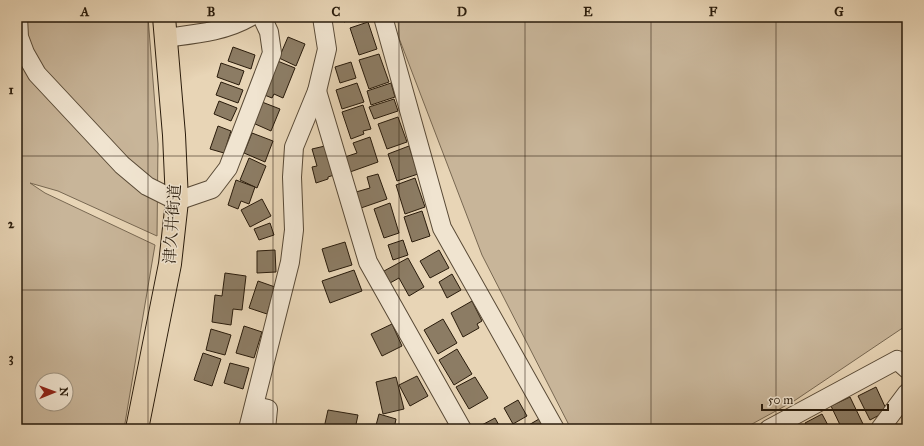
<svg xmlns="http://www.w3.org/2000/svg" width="924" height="446" font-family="'IM FELL Great Primer','Noto Serif JP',serif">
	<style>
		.green { fill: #c8b599; stroke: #786852; fill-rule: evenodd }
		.building { fill: #8c7c64; stroke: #291b0b }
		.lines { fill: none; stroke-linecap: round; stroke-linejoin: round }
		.minor-casing { stroke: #594a36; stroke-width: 20 }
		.highway-casing { stroke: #291b0b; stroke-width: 24 }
		.minor { stroke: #f0e4d0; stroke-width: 18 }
		.highway { stroke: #e8d5b6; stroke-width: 22 }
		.grid { fill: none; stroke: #291b0b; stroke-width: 1; stroke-opacity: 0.55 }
		.labels { text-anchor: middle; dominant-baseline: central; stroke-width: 3; stroke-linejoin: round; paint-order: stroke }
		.street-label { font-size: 16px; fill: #291b0b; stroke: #f0e4d0 }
		.neatline { fill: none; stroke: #291b0b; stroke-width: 1.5 }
		.grid-label { font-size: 13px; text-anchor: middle; font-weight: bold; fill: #291b0b }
	</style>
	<rect width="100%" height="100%" fill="#e8d5b6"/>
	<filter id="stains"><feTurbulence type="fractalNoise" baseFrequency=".005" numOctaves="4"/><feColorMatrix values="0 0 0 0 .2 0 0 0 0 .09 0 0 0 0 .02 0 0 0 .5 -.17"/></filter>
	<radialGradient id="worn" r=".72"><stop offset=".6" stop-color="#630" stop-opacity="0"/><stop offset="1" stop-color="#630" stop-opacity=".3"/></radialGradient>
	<g class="green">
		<path d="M 17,17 L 148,17 L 158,144 L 157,236 L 58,191 L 30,183 L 45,193 L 155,245 L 124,429 L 17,429 ZM 42,380 L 66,380 L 66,404 L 42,404 Z"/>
		<path d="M 398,17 L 907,17 L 907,325 L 794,401 L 743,429 L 571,429 L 482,255 L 399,38 Z"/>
	</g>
	<g class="building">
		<path d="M 342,17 L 372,17 L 358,22 L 356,18 L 344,22 Z"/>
		<path d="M 368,22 L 377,49 L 359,55 L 350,28 Z"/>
		<path d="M 288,37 L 305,44 L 296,66 L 279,58 Z"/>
		<path d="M 233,47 L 255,55 L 251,69 L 228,61 Z"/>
		<path d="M 379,54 L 389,82 L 369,89 L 359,60 Z"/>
		<path d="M 275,60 L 295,68 L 283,98 L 274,94 L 272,98 L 262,94 Z"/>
		<path d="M 351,62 L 356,78 L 340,83 L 335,67 Z"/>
		<path d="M 221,63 L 244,71 L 239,85 L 217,77 Z"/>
		<path d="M 221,82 L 243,90 L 238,103 L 216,95 Z"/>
		<path d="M 357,83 L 364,102 L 342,109 L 336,90 Z"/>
		<path d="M 391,83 L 395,97 L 371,105 L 367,91 Z"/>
		<path d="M 394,99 L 398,111 L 374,119 L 369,107 Z"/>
		<path d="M 219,101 L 237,108 L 231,121 L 214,114 Z"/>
		<path d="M 262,102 L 280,109 L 271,131 L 253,123 Z"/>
		<path d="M 363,105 L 371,129 L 363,131 L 364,134 L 351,139 L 342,112 Z"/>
		<path d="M 398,117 L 407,142 L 387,149 L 378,124 Z"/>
		<path d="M 218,126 L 231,131 L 224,153 L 210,149 Z"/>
		<path d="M 252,133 L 273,141 L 265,162 L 244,153 Z"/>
		<path d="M 370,137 L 378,162 L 350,172 L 345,157 L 357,153 L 353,143 Z"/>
		<path d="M 325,146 L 334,175 L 328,177 L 328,179 L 316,183 L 312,167 L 317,166 L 312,149 Z"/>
		<path d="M 409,146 L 418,174 L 397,181 L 388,154 Z"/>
		<path d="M 249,158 L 266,166 L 257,188 L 240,180 Z"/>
		<path d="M 378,174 L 387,199 L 361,208 L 356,192 L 370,188 L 367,177 Z"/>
		<path d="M 415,178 L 425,207 L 405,214 L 396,185 Z"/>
		<path d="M 236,180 L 255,187 L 249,204 L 241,201 L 238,209 L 228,205 Z"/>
		<path d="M 262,199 L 271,216 L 250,227 L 241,210 Z"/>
		<path d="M 390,203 L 399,233 L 384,238 L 374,209 Z"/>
		<path d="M 422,211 L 430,236 L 412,242 L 404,217 Z"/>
		<path d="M 270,223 L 274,235 L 259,240 L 254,229 Z"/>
		<path d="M 403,240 L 408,255 L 393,260 L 388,245 Z"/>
		<path d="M 345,242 L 352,265 L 329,272 L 322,249 Z"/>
		<path d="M 275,250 L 276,272 L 257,273 L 257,251 Z"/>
		<path d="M 439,250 L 449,268 L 430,278 L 420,261 Z"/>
		<path d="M 408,258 L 424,287 L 409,296 L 399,278 L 390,283 L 384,271 Z"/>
		<path d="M 354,270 L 362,291 L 330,303 L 322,281 Z"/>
		<path d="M 225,273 L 246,276 L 242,310 L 233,309 L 231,325 L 212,322 L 215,295 L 222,296 Z"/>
		<path d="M 452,274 L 461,290 L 447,298 L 439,282 Z"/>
		<path d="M 258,281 L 275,287 L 267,314 L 249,308 Z"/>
		<path d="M 472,301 L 482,321 L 477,324 L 479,328 L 463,337 L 451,313 Z"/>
		<path d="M 443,319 L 457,343 L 438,354 L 424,330 Z"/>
		<path d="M 392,324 L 402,346 L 382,356 L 371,334 Z"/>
		<path d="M 244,326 L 262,332 L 254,358 L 236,353 Z"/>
		<path d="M 211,329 L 231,335 L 225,355 L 206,350 Z"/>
		<path d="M 457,349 L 472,374 L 454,385 L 439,360 Z"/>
		<path d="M 203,353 L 221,359 L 212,386 L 194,380 Z"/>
		<path d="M 230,363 L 249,368 L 243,389 L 224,383 Z"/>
		<path d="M 417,376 L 428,396 L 410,406 L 399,385 Z"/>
		<path d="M 396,377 L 404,409 L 383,414 L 376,382 Z"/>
		<path d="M 475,377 L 488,398 L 469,409 L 456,387 Z"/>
		<path d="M 876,387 L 887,411 L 870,420 L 858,396 Z"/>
		<path d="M 850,397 L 863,424 L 851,429 L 842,429 L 831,406 Z"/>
		<path d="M 518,400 L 527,416 L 513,424 L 504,408 Z"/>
		<path d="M 328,410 L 358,415 L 355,429 L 324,428 Z"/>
		<path d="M 379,414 L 396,419 L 394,429 L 375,429 Z"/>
		<path d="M 822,414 L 830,429 L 808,429 L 805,423 Z"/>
		<path d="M 495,418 L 501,429 L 482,429 L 480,426 Z"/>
		<path d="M 539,419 L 544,429 L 522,429 Z"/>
	</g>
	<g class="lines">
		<g class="minor-casing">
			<g id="minor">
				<path d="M 18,17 L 19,37 L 25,53 L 37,74 L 122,165 L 147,186 L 177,201 L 212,189 L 228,168 L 272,53 L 269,32 L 262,17"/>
				<path d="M 383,17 L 442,228 L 555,429"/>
				<path d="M 165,38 C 195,34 224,32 250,17"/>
				<path d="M 317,91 L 368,262 L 462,429"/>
				<path d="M 255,406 L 268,409 L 266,429"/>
				<path d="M 248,429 L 290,262 L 294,230 L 292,177 L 294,147 L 317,91 L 327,49 L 322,17"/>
				<path d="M 769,429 L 897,360 L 907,369"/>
				<path d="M 880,429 L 907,393"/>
			</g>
		</g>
		<g class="highway-casing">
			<path id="highway" d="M 137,429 L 170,264 L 177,201 L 174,135 L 164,17"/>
		</g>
		<use href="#minor" class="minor"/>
		<use href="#highway" class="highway"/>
	</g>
	<path class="grid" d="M 148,17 L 148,429M 273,17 L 273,429M 399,17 L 399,429M 525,17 L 525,429M 651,17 L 651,429M 776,17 L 776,429M 17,156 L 907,156M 17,290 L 907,290"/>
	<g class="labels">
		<g class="street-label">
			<text transform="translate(172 224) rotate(-86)">津久井街道</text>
		</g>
	</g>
	<rect width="924" height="446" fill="none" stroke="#e8d5b6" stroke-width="44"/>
	<g transform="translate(54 392) rotate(89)"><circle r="19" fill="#f0e4d0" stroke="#a09481"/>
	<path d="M0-3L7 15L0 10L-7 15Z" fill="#8f2418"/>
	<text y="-6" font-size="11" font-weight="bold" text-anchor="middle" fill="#291b0b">N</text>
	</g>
	<path d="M762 404v6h126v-6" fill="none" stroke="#291b0b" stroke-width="2"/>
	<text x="768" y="404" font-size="12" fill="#291b0b" stroke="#f0e4d0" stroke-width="3" paint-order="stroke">50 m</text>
	<rect x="22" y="22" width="880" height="402" class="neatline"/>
	<g class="grid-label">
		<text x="85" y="16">A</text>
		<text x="211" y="16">B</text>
		<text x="336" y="16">C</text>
		<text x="462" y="16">D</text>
		<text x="588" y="16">E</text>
		<text x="713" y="16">F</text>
		<text x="839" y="16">G</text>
		<text x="11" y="94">1</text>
		<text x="11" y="228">2</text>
		<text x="11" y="362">3</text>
	</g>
	<rect width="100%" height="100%" filter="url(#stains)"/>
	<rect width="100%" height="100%" fill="url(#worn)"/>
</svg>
